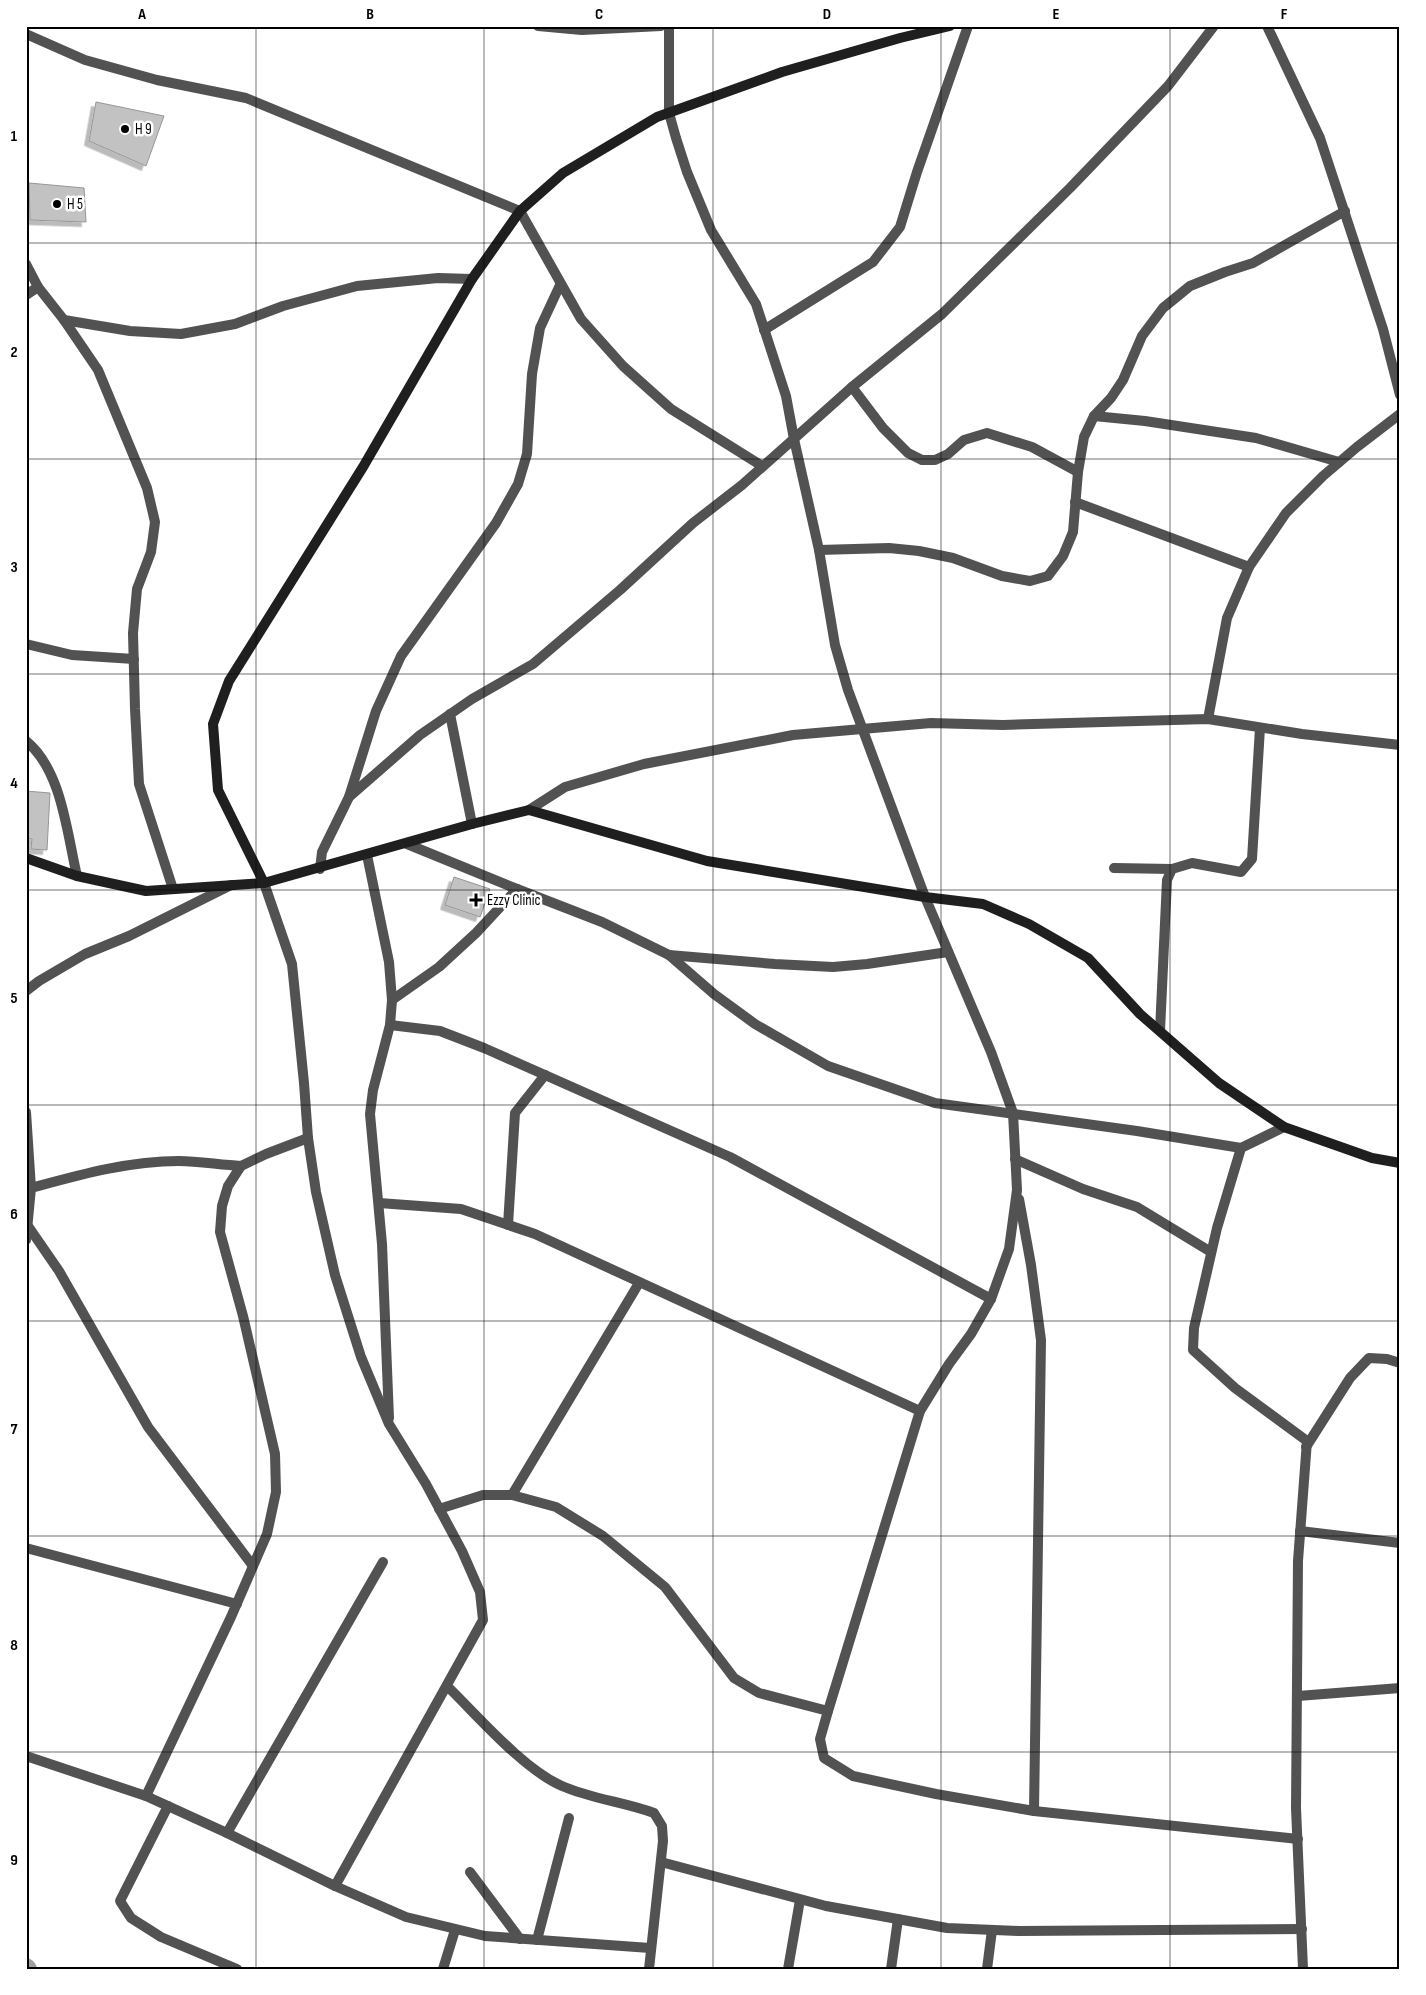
<svg xmlns="http://www.w3.org/2000/svg" width="1426" height="1995" font-family="'Sofia Sans Condensed',sans-serif">
	<style>
		.lines { fill: none; stroke-linecap: round; stroke-linejoin: round }
		.canal { stroke: #a0a0a0; stroke-width: 20 }
		.building { fill: #c2c2c2; stroke: #969696; filter: url(#shadow) }
		.street { stroke: #525252; stroke-width: 10 }
		.secondary { stroke: #1f1f1f; stroke-width: 10 }
		.grid { fill: none; stroke: #000; stroke-width: 1; stroke-opacity: 0.55 }
		.poi-dot { fill: #000; stroke: #fff; stroke-width: 2 }
		.labels { text-anchor: middle; dominant-baseline: central; stroke-width: 5; stroke-linejoin: round; paint-order: stroke }
		.poi-label { font-size: 15px; fill: #000; stroke: #fff; text-anchor: start }
		.neatline { fill: none; stroke: #000; stroke-width: 2 }
		.grid-label { font-size: 16px; text-anchor: middle; font-weight: bold; fill: #000 }
	</style>
	<defs>
		<filter id="shadow"><feDropShadow dx="-4.5" dy="4.5" stdDeviation="0" flood-color="#0004"/></filter>
	</defs>
	<rect width="100%" height="100%" fill="#fff"/>
	<g class="lines">
		<path class="canal" d="M 26,1968 L 27,1969"/>
	</g>
	<g class="building">
		<path d="M 96,102 L 164,116 L 146,166 L 89,141 Z"/>
		<path d="M 29,183 L 84,188 L 86,222 L 30,220 Z"/>
		<path d="M 26,791 L 50,793 L 47,850 L 31,849 L 32,839 L 26,838 Z"/>
		<path d="M 454,877 L 490,889 L 480,917 L 445,905 Z"/>
	</g>
	<g class="lines">
		<g class="street">
			<path d="M 538,26 L 582,30 L 661,26"/>
			<path d="M 669,26 L 669,113 L 676,138 L 687,172 L 711,230 L 756,304 L 786,396 L 794,439 L 819,550 L 835,645 L 848,690 L 925,897 L 991,1052 L 1013,1113 L 1017,1190 L 1009,1249 L 991,1299 L 971,1334 L 949,1364 L 920,1411 L 828,1711 L 820,1739 L 824,1758 L 853,1776 L 936,1794 L 1034,1811 L 1298,1839"/>
			<path d="M 1267,26 L 1320,138 L 1383,329 L 1400,395"/>
			<path d="M 26,34 L 85,60 L 157,80 L 246,98 L 520,211 L 581,319 L 623,366 L 671,409 L 762,466"/>
			<path d="M 26,264 L 38,287 L 64,320 L 98,370 L 147,488 L 155,522 L 151,552 L 137,589 L 133,633 L 135,709 L 139,784 L 173,889"/>
			<path d="M 26,295 L 38,287"/>
			<path d="M 64,320 L 130,331 L 181,334 L 235,324 L 283,306 L 357,286 L 438,278 L 472,279"/>
			<path d="M 764,330 L 873,262 L 900,227 L 917,172 L 968,26"/>
			<path d="M 852,387 L 883,428 L 908,453 L 922,460 L 935,460 L 948,454 L 964,440 L 987,433 L 1032,447 L 1078,472"/>
			<path d="M 1094,416 L 1145,421 L 1256,438 L 1339,462"/>
			<path d="M 1075,502 L 1249,567"/>
			<path d="M 819,550 L 889,548 L 919,551 L 953,558 L 1002,576 L 1030,581 L 1048,576 L 1063,556 L 1073,532 L 1078,472 L 1084,437 L 1094,416 L 1111,398 L 1123,380 L 1142,336 L 1163,308 L 1190,286 L 1225,272 L 1253,263 L 1345,211"/>
			<path d="M 26,644 L 72,655 L 134,659"/>
			<path d="M 450,714 L 472,824"/>
			<path d="M 1208,719 L 1227,618 L 1249,567 L 1286,513 L 1323,476 L 1357,447 L 1400,414"/>
			<path d="M 26,741 C 62,770 67,834 77,876"/>
			<path d="M 349,797 L 376,711 L 401,656 L 496,523 L 518,484 L 527,454 L 532,374 L 540,328 L 560,285"/>
			<path d="M 529,810 L 565,787 L 644,764 L 793,735 L 931,723 L 1003,725 L 1208,719 L 1302,734 L 1400,745"/>
			<path d="M 407,844 L 517,889 L 602,922 L 669,955 L 714,994 L 755,1024 L 828,1066 L 935,1103 L 1137,1131 L 1241,1148"/>
			<path d="M 367,855 L 389,962 L 392,1000 L 390,1025 L 373,1090 L 370,1114 L 382,1244 L 389,1418"/>
			<path d="M 1114,868 L 1172,869"/>
			<path d="M 320,869 L 322,852 L 349,797 L 420,735 L 472,699 L 533,664 L 620,590 L 693,523 L 742,485 L 852,387 L 942,314 L 1070,188 L 1168,86 L 1214,26"/>
			<path d="M 264,883 L 292,964 L 304,1083 L 308,1138 L 316,1192 L 335,1275 L 361,1357 L 389,1424 L 426,1484 L 462,1551 L 480,1592 L 483,1620 L 335,1886"/>
			<path d="M 669,955 L 775,964 L 833,967 L 867,964 L 948,952"/>
			<path d="M 26,991 L 39,981 L 85,954 L 129,936 L 231,885"/>
			<path d="M 392,1000 L 439,967 L 476,933 L 517,889"/>
			<path d="M 390,1025 L 440,1031 L 484,1048 L 730,1157 L 991,1299"/>
			<path d="M 1160,1031 L 1167,880 L 1172,869 L 1192,863 L 1241,872 L 1252,859 L 1260,728"/>
			<path d="M 26,1112 L 31,1188 L 26,1240"/>
			<path d="M 1284,1127 L 1241,1148 L 1217,1228 L 1194,1328 L 1193,1350 L 1235,1388 L 1307,1441 L 1298,1561 L 1296,1808 L 1303,1969"/>
			<path d="M 1015,1159 L 1083,1189 L 1137,1207 L 1211,1252"/>
			<path d="M 31,1188 C 79,1175 128,1161 179,1161 C 199,1161 220,1165 241,1166"/>
			<path d="M 1019,1199 L 1031,1265 L 1041,1340 L 1034,1811"/>
			<path d="M 379,1203 L 461,1209 L 535,1234 L 920,1411"/>
			<path d="M 508,1225 L 515,1113 L 545,1075"/>
			<path d="M 28,1226 L 59,1271 L 148,1427 L 253,1566"/>
			<path d="M 1306,1447 L 1350,1378 L 1369,1358 L 1387,1359 L 1400,1363"/>
			<path d="M 512,1495 L 639,1283"/>
			<path d="M 439,1509 L 483,1495 L 512,1495 L 556,1507 L 603,1536 L 665,1587 L 734,1678 L 759,1693 L 828,1711"/>
			<path d="M 1300,1531 L 1400,1543"/>
			<path d="M 26,1548 L 237,1604"/>
			<path d="M 447,1686 C 478,1716 523,1769 562,1786 C 592,1799 624,1802 654,1813 L 662,1826 L 663,1841 L 649,1969"/>
			<path d="M 1298,1696 L 1400,1688"/>
			<path d="M 26,1756 L 146,1796 L 227,1833 L 335,1886 L 406,1917 L 485,1936 L 650,1948"/>
			<path d="M 146,1796 L 231,1617 L 267,1534 L 276,1492 L 275,1454 L 243,1316 L 220,1232 L 222,1206 L 228,1186 L 241,1166 L 266,1154 L 308,1138"/>
			<path d="M 168,1806 L 120,1901 L 131,1918 L 161,1937 L 237,1969"/>
			<path d="M 227,1833 L 383,1562"/>
			<path d="M 661,1862 L 826,1906 L 947,1928 L 1019,1931 L 1302,1929"/>
			<path d="M 470,1872 L 520,1939"/>
			<path d="M 537,1940 L 569,1818"/>
			<path d="M 443,1969 L 455,1930"/>
			<path d="M 788,1969 L 800,1900"/>
			<path d="M 891,1969 L 898,1919"/>
			<path d="M 987,1969 L 992,1930"/>
		</g>
		<g class="secondary">
			<path d="M 26,858 L 77,876 L 146,891 L 264,883 L 472,824 L 529,810 L 707,861 L 925,897 L 983,904 L 1029,924 L 1088,958 L 1140,1014 L 1219,1083 L 1284,1127 L 1372,1158 L 1400,1163"/>
			<path d="M 264,883 L 218,790 L 213,724 L 229,681 L 363,467 L 472,279 L 520,211 L 563,173 L 657,117 L 782,72 L 900,38 L 950,26"/>
		</g>
	</g>
	<path class="grid" d="M 256,26 L 256,1969M 484,26 L 484,1969M 713,26 L 713,1969M 941,26 L 941,1969M 1170,26 L 1170,1969M 26,243 L 1400,243M 26,459 L 1400,459M 26,674 L 1400,674M 26,890 L 1400,890M 26,1105 L 1400,1105M 26,1321 L 1400,1321M 26,1536 L 1400,1536M 26,1752 L 1400,1752"/>
	<g class="poi-dot">
		<circle cx="125" cy="129" r="5"/>
		<circle cx="57" cy="204" r="5"/>
		<path d="M473.5 892.5h5v5h5v5h-5v5h-5v-5h-5v-5h5z"/>
	</g>
	<g class="labels">
		<g class="poi-label">
			<text x="135" y="129">H 9</text>
			<text x="67" y="204">H 5</text>
			<text x="487" y="900">Ezzy Clinic</text>
		</g>
	</g>
	<rect width="1426" height="1995" fill="none" stroke="#ffffff" stroke-width="55"/>
	<rect x="28" y="28" width="1370" height="1940" class="neatline"/>
	<g class="grid-label">
		<text x="142" y="19">A</text>
		<text x="370" y="19">B</text>
		<text x="599" y="19">C</text>
		<text x="827" y="19">D</text>
		<text x="1056" y="19">E</text>
		<text x="1284" y="19">F</text>
		<text x="14" y="141">1</text>
		<text x="14" y="357">2</text>
		<text x="14" y="572">3</text>
		<text x="14" y="788">4</text>
		<text x="14" y="1003">5</text>
		<text x="14" y="1219">6</text>
		<text x="14" y="1434">7</text>
		<text x="14" y="1650">8</text>
		<text x="14" y="1865">9</text>
	</g>
</svg>
